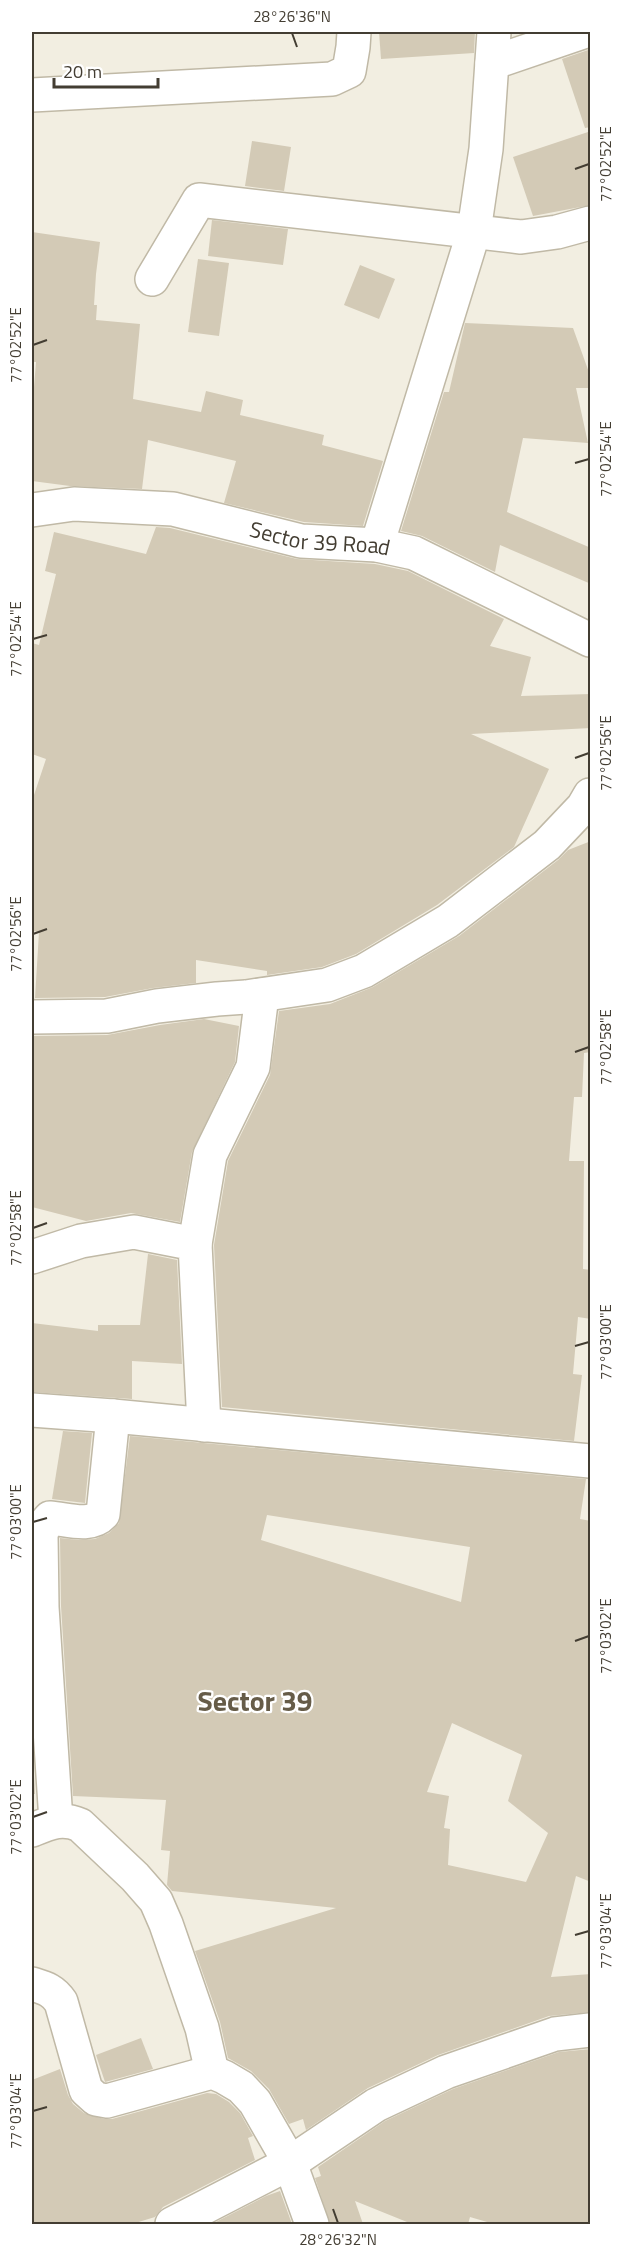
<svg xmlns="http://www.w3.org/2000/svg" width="622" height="2256" font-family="'Titillium Web',sans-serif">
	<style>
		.building { fill: #d3cab6; fill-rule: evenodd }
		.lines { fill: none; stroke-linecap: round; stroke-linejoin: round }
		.street-casing { stroke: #c0b9a6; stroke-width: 36 }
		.street { stroke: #fff; stroke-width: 33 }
		.ticks { fill: none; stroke: #433d32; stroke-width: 2 }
		.labels { text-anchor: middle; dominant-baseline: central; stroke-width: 4.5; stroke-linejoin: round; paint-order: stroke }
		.street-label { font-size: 22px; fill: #433d32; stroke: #fff }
		.district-label { font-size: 28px; font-weight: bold; fill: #665c48; stroke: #fff }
		.neatline { fill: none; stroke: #433d32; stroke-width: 2 }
		.ticks-label { font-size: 15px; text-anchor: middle; fill: #433d32 }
	</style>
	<rect width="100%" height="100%" fill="#f2eee1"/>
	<g class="building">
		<path d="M 379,32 L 475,32 L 474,53 L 381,59 Z"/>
		<path d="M 591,49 L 591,127 L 585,128 L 562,59 Z"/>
		<path d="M 591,131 L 591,205 L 533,216 L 513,157 Z"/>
		<path d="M 252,141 L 291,147 L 284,191 L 245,186 Z"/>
		<path d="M 212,220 L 288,229 L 283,265 L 208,256 Z"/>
		<path d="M 32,232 L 100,242 L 96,274 L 94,305 L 97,305 L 96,320 L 140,324 L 133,399 L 201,412 L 206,391 L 243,400 L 240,415 L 324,435 L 322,445 L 383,461 L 363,526 L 304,522 L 224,503 L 236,461 L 148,440 L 142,489 L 70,486 L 32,481 L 32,412 L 36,362 L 32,362 Z"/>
		<path d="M 198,259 L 229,263 L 219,336 L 188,332 Z"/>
		<path d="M 360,265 L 395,279 L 379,319 L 344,305 Z"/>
		<path d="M 465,323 L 573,328 L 591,378 L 591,388 L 576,388 L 588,443 L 523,438 L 507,512 L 591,548 L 591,584 L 500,545 L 495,572 L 422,536 L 401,531 L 444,392 L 449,392 Z"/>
		<path d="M 156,527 L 170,528 L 297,559 L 375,564 L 408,571 L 504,619 L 490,646 L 531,657 L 521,696 L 591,694 L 591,728 L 471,734 L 549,769 L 514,847 L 437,905 L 356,954 L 322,967 L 267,975 L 267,971 L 196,960 L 196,983 L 153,988 L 105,997 L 35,998 L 39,932 L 32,931 L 32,801 L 46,759 L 32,754 L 32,643 L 39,645 L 56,574 L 45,571 L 54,532 L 146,554 Z"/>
		<path d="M 591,841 L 591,1052 L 584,1053 L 582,1097 L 574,1097 L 569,1161 L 584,1161 L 583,1269 L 591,1270 L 591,1319 L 578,1317 L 573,1374 L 582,1375 L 574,1441 L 222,1407 L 214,1245 L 228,1161 L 270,1075 L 279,1011 L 330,1004 L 373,987 L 459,936 L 558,860 L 568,850 Z"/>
		<path d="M 204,1019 L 239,1026 L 235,1062 L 192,1152 L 180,1222 L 131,1213 L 86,1221 L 32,1207 L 32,1038 L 33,1036 L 107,1035 L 160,1025 Z"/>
		<path d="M 148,1254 L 177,1260 L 182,1364 L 132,1361 L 132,1399 L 32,1392 L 32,1323 L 98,1331 L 98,1325 L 140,1325 Z"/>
		<path d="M 63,1431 L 92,1433 L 85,1503 L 52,1499 Z"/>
		<path d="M 130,1436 L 586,1479 L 580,1519 L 591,1521 L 591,1882 L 576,1876 L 551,1977 L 591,1974 L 591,2012 L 549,2016 L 438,2055 L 368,2088 L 306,2130 L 303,2119 L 289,2124 L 269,2089 L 251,2071 L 228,2058 L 220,2022 L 195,1951 L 336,1908 L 172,1891 L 167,1885 L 170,1851 L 161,1850 L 166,1800 L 73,1796 L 61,1606 L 60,1538 L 78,1540 L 95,1539 L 109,1533 L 119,1523 ZM 267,1515 L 470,1547 L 461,1602 L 261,1540 ZM 452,1723 L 522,1755 L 508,1801 L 548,1833 L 526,1882 L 448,1865 L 450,1829 L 444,1828 L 449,1796 L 427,1792 Z"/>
		<path d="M 32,1734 L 35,1794 L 32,1794 Z"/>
		<path d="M 141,2038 L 153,2069 L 105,2082 L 96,2055 Z"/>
		<path d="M 591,2049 L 591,2224 L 494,2224 L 470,2217 L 468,2224 L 412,2224 L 355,2201 L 363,2224 L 330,2224 L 315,2178 L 321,2176 L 318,2167 L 385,2121 L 453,2089 L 559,2052 Z"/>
		<path d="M 60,2069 L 68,2095 L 73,2104 L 84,2113 L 104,2119 L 112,2119 L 207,2093 L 216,2094 L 229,2102 L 240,2113 L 253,2136 L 248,2138 L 255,2160 L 163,2207 L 155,2217 L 132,2224 L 32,2224 L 32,2080 Z"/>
		<path d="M 280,2191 L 292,2224 L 212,2224 L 266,2196 Z"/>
	</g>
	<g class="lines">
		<g class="street-casing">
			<g id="street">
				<path d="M 492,63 L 583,32"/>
				<path d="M 32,95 L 332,79 L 349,71 L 353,47 L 354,32"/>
				<path d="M 152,279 L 199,200 L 521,237 L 557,232 L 590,223"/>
				<path id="s1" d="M 32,510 L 74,504 L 173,509 L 301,541 L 377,545 L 414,553 L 590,640"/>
				<path d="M 377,545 L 474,231 L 486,149 L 494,32"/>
				<path d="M 32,1017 L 107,1016 L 157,1006 L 217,999 L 246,997 L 327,985 L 364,971 L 448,921 L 547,845 L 583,807 L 590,795"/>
				<path d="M 195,1244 L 210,1155 L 253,1067 L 262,995"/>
				<path d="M 32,1257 L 81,1241 L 134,1232 L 195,1244 L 204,1425"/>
				<path d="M 32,1410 L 113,1416 L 590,1461"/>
				<path d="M 56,1821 L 42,1607 L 41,1535 L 44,1525 L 50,1518 C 67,1519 90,1528 103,1514 L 113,1416"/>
				<path d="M 32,1830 C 49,1823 62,1817 80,1825 L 135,1877 L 156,1901 L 166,1924 L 202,2028 L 212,2072"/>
				<path d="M 32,1984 C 45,1988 53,1990 61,2002 L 86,2090 L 96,2099 L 107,2101 L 212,2072 L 224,2077 L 241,2087 L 255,2102 L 290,2163 L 312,2224"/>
				<path d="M 172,2224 L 290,2163 L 376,2105 L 446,2072 L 555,2034 L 590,2030"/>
			</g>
		</g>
		<use href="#street" class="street"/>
	</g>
	<path class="ticks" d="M 292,33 L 297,47M 575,169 L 589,164M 33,345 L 47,340M 575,463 L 589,459M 33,639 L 47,635M 575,758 L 589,753M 33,934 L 47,929M 575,1052 L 589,1047M 33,1228 L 47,1223M 575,1346 L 589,1342M 33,1522 L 47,1518M 575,1641 L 589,1636M 33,1817 L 47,1812M 575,1935 L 589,1931M 33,2111 L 47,2107M 333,2209 L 338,2223"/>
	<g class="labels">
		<g class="street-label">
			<text stroke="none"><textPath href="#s1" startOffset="292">Sector 39 Road</textPath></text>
		</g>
		<g class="district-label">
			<text x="255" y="1700">Sector 39</text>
		</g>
	</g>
	<rect width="622" height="2256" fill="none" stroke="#ffffff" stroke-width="66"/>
	<path d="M54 78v9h104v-9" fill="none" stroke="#433d32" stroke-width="3"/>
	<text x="63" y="78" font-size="18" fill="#433d32" stroke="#ffffff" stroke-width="4.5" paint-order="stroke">20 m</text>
	<rect x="33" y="33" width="556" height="2190" class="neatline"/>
	<g class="ticks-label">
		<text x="292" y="22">28°26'36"N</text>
		<text transform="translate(606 164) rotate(-90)" y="5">77°02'52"E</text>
		<text transform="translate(16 345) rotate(-90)" y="5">77°02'52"E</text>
		<text transform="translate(606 459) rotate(-90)" y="5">77°02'54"E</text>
		<text transform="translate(16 639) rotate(-90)" y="5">77°02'54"E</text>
		<text transform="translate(606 753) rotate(-90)" y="5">77°02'56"E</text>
		<text transform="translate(16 934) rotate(-90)" y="5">77°02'56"E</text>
		<text transform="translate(606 1047) rotate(-90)" y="5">77°02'58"E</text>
		<text transform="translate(16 1228) rotate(-90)" y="5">77°02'58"E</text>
		<text transform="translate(606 1342) rotate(-90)" y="5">77°03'00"E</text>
		<text transform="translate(16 1522) rotate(-90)" y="5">77°03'00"E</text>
		<text transform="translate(606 1636) rotate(-90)" y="5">77°03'02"E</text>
		<text transform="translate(16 1817) rotate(-90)" y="5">77°03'02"E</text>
		<text transform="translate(606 1931) rotate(-90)" y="5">77°03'04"E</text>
		<text transform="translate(16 2111) rotate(-90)" y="5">77°03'04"E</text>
		<text x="338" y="2245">28°26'32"N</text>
	</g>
</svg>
